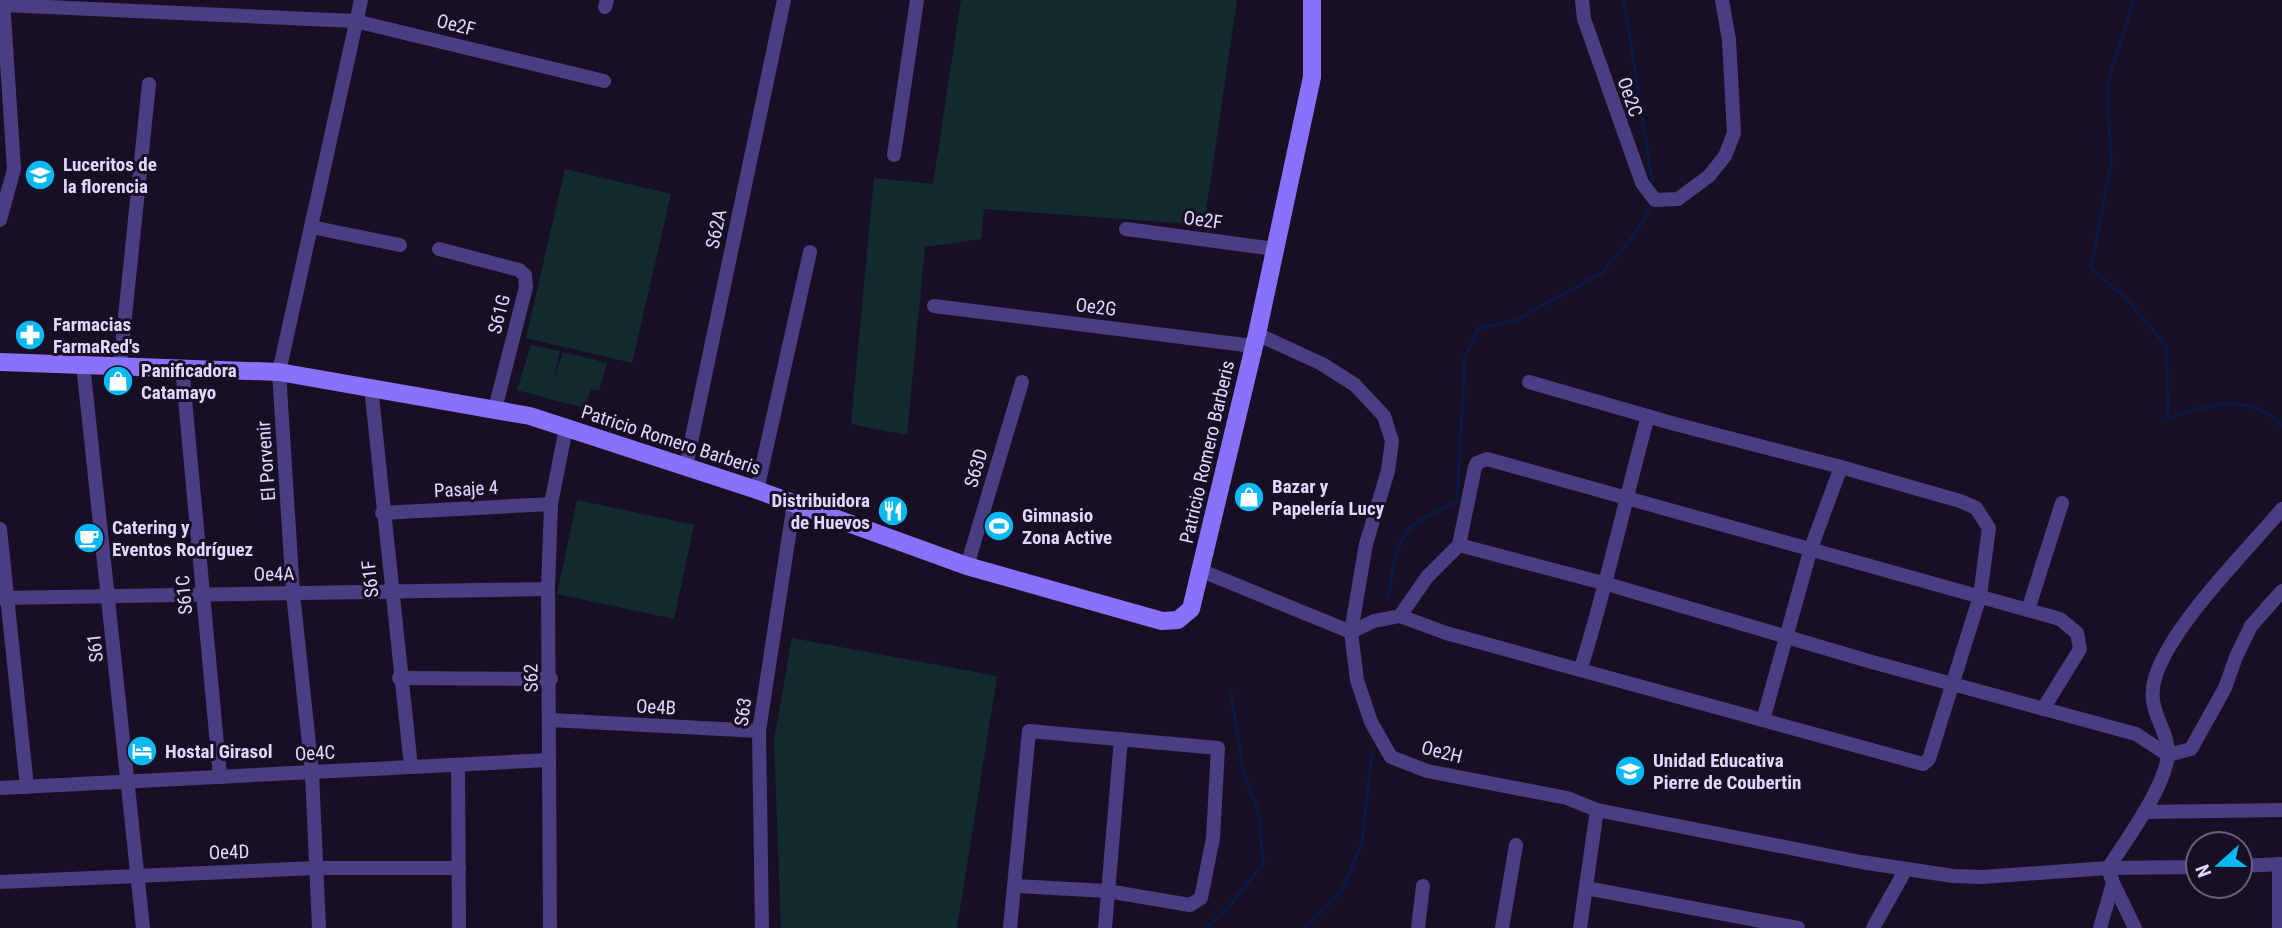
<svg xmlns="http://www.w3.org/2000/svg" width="2282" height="928" font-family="'Roboto Condensed',sans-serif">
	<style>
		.green { fill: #132b2f }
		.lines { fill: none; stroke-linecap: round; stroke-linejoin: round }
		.stream { stroke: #0c1742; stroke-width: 3.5 }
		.street { stroke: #4b3d82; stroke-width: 14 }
		.secondary { stroke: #8a71f9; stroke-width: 18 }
		.labels { text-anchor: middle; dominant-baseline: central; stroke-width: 6; stroke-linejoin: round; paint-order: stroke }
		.street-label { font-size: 19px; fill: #e1d6fd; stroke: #171025 }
		.poi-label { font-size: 19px; font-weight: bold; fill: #e1d6fd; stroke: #171025; text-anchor: start }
	</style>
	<rect width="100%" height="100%" fill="#171025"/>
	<g class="green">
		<path d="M 961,0 L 1237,0 L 1204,225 L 984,209 L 981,239 L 925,247 L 907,435 L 851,424 L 874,178 L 933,184 Z"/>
		<path d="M 565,169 L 671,194 L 632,363 L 526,338 Z"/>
		<path d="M 531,345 L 560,351 L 553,381 L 563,352 L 607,363 L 599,391 L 591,389 L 584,408 L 517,390 Z"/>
		<path d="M 577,500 L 694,525 L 674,619 L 557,594 Z"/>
		<path d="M 792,638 L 997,676 L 957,928 L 781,928 L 774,740 Z"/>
	</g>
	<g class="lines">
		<g class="stream">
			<path d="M 1624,0 L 1653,188"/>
			<path d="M 2134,0 L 2107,85 L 2111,163 L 2091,268 L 2126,298 L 2166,346 L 2168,418 C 2207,405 2250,391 2282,426"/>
			<path d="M 1388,597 C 1399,532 1397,530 1457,501 L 1465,357 L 1479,328 L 1514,321 L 1602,273 L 1634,235 L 1654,202"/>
			<path d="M 1206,928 L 1231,904 L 1263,864 L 1259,814 L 1243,771 L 1231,693"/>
			<path d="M 1305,928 L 1342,891 L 1362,842 L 1372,751"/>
		</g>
		<g class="street">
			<path d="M 1582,0 L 1584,19 L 1642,183 L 1655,200 L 1678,199 L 1709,176 L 1725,156 L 1734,133 L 1729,40 L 1722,0"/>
			<path d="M 4,5 L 355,21 L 604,81"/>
			<path d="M 605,7 L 607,0"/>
			<path d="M 894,155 L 917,0"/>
			<path d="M 0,220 L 14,169 L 3,0"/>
			<path d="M 311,227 L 400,245"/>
			<path d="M 1126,229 L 1275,249"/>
			<path d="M 439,249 L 519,270 L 525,275 L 526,287 L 495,409"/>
			<path d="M 934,306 L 1253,346"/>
			<path d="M 1257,334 L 1322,364 L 1355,385 L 1384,416 L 1392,441 L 1388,471 L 1366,544 L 1351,632 L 1357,680 L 1371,722 L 1391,757 L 1427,771 L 1567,798 L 1597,810 L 1861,862 L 1953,876 L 1982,877 L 2108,868 L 2198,867"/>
			<path d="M 83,364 L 143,928"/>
			<path d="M 120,365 L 149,84"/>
			<path d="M 182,367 L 220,777"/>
			<path d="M 1529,382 L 1675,424 L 1841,467"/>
			<path d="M 371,387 L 411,767"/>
			<path d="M 686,466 L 784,0"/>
			<path d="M 757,490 L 810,252"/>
			<path d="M 382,513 L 551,504"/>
			<path d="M 0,529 L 27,787"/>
			<path d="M 1459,545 L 1475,467 L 1477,463 L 1487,459 L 2060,619 L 2077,633 L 2080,649 L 2043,709"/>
			<path d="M 967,566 L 1022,382"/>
			<path d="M 1202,571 L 1351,632 L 1374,621 L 1400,616 L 1427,577 L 1459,545 L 1607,584 L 1872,662 L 2136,734 L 2168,755 L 2191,749 L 2225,688 L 2236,657 L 2251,626 L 2282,591"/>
			<path d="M 0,598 L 548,589"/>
			<path d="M 2028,610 L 2062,503"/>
			<path d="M 1400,616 L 1446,633 L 1923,764 L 1929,759 L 1980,596 L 1989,528 L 1976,508 L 1960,501 L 1841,467 L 1811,548 L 1763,720"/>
			<path d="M 1581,668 C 1607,585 1625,500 1648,416"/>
			<path d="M 399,678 L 551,679"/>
			<path d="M 550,720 L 759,731"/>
			<path d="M 458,766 L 459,928"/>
			<path d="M 0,788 L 548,760"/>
			<path d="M 2144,812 L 2282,810"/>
			<path d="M 2240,866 L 2282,864"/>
			<path d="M 0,882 L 317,868 L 459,868"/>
			<path d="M 2113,883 L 2135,928"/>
			<path d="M 1586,888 L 1798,928"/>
			<path d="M 319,928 L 312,773 L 293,593 L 279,372 L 361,0"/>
			<path d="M 550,928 L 548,589 L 551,504 L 566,428"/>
			<path d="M 762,928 L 759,731 L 794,503"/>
			<path d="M 1010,928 L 1029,731 L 1218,748 L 1213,838 L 1201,898 L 1190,905 L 1107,891 L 1014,886"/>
			<path d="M 1105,928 L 1121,739"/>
			<path d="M 1418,928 L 1423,886"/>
			<path d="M 1502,928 L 1516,845"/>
			<path d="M 1580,928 L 1597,810"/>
			<path d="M 1873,928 L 1906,869"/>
			<path d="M 2100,928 L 2113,883 L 2108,868 C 2126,841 2165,787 2168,755 C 2169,728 2145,711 2155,678 C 2171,625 2245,553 2282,509"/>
			<path d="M 2279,928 L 2279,864"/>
		</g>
		<path class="secondary" d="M 0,362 L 279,372 L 530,416 L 757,490 L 967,566 L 1162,621 L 1178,620 L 1191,609 L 1257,334 L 1312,77 L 1312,0"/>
	</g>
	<defs>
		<g id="school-disc" transform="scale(1.575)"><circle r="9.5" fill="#0ab8f5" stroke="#171025"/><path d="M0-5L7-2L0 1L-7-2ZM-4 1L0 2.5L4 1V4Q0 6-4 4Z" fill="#fff"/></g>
		<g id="pharmacy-disc" transform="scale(1.575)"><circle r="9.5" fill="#0ab8f5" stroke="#171025"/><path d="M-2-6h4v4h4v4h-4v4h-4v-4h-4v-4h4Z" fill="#fff"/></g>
		<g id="shop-disc" transform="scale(1.575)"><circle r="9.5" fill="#0ab8f5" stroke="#171025"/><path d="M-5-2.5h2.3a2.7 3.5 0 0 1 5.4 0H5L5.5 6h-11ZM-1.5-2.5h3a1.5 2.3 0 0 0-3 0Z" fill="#fff"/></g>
		<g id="restaurant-disc" transform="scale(1.575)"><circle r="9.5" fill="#0ab8f5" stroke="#171025"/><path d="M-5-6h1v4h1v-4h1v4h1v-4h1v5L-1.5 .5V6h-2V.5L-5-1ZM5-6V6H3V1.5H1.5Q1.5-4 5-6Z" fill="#fff"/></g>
		<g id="stadium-disc" transform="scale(1.575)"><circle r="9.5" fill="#0ab8f5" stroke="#171025"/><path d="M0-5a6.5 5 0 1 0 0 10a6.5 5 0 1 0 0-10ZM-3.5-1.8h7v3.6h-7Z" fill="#fff"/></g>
		<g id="cafe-disc" transform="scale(1.575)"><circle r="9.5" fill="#0ab8f5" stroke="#171025"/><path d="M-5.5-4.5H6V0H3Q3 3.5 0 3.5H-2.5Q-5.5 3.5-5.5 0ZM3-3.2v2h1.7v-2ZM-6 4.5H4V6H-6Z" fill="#fff"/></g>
		<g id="hotel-disc" transform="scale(1.575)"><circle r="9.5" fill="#0ab8f5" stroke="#171025"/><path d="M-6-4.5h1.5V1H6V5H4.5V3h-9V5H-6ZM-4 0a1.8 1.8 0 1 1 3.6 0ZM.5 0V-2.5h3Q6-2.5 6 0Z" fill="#fff"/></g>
	</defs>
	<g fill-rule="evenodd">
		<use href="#school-disc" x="40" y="175"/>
		<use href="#pharmacy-disc" x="30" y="335"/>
		<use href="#shop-disc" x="118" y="381"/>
		<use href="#shop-disc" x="1249" y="497"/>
		<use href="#restaurant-disc" x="893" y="511"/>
		<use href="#stadium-disc" x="999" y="526"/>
		<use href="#cafe-disc" x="89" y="538"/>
		<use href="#hotel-disc" x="142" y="751"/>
		<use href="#school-disc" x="1630" y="771"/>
	</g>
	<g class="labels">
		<g class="street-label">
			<text transform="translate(456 25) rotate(14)">Oe2F</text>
			<text transform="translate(1630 97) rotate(71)">Oe2C</text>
			<text transform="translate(1203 220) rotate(8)">Oe2F</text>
			<text transform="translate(716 229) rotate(-78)">S62A</text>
			<text transform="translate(1096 307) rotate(7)">Oe2G</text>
			<text transform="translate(499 314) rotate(-76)">S61G</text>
			<text transform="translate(671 440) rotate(18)">Patricio Romero Barberis</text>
			<text transform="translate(1207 452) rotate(-77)">Patricio Romero Barberis</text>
			<text transform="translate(266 461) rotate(-94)">El Porvenir</text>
			<text transform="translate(976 468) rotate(-73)">S63D</text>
			<text transform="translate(466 489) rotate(-3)">Pasaje 4</text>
			<text transform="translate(274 574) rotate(-1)">Oe4A</text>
			<text transform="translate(370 579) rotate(-96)">S61F</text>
			<text transform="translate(184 595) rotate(-95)">S61C</text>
			<text transform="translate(95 648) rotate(-96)">S61</text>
			<text transform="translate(531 678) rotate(-91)">S62</text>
			<text transform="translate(656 707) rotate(3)">Oe4B</text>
			<text transform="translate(743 712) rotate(-82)">S63</text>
			<text transform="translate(1442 752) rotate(14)">Oe2H</text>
			<text transform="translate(315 753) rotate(-3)">Oe4C</text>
			<text transform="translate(229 852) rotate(-2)">Oe4D</text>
		</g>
		<g class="poi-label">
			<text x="63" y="164">Luceritos de<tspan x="63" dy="22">la florencia</tspan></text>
			<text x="53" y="324">Farmacias<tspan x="53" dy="22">FarmaRed's</tspan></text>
			<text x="141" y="370">Panificadora<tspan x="141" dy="22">Catamayo</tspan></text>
			<text x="1272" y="486">Bazar y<tspan x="1272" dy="22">Papelería Lucy</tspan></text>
			<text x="870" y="500" text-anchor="end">Distribuidora<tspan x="870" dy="22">de Huevos</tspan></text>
			<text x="1022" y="515">Gimnasio<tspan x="1022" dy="22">Zona Active</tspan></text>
			<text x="112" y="527">Catering y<tspan x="112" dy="22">Eventos Rodríguez</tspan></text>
			<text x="165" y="751">Hostal Girasol</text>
			<text x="1653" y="760">Unidad Educativa<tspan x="1653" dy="22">Pierre de Coubertin</tspan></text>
		</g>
	</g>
	<g transform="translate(2219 865) rotate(249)"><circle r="33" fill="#171025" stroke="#685f7b" stroke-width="2"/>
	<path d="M0-5L12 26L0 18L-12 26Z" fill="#0ab8f5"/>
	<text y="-10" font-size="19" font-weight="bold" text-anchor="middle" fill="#e1d6fd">N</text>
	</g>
</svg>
